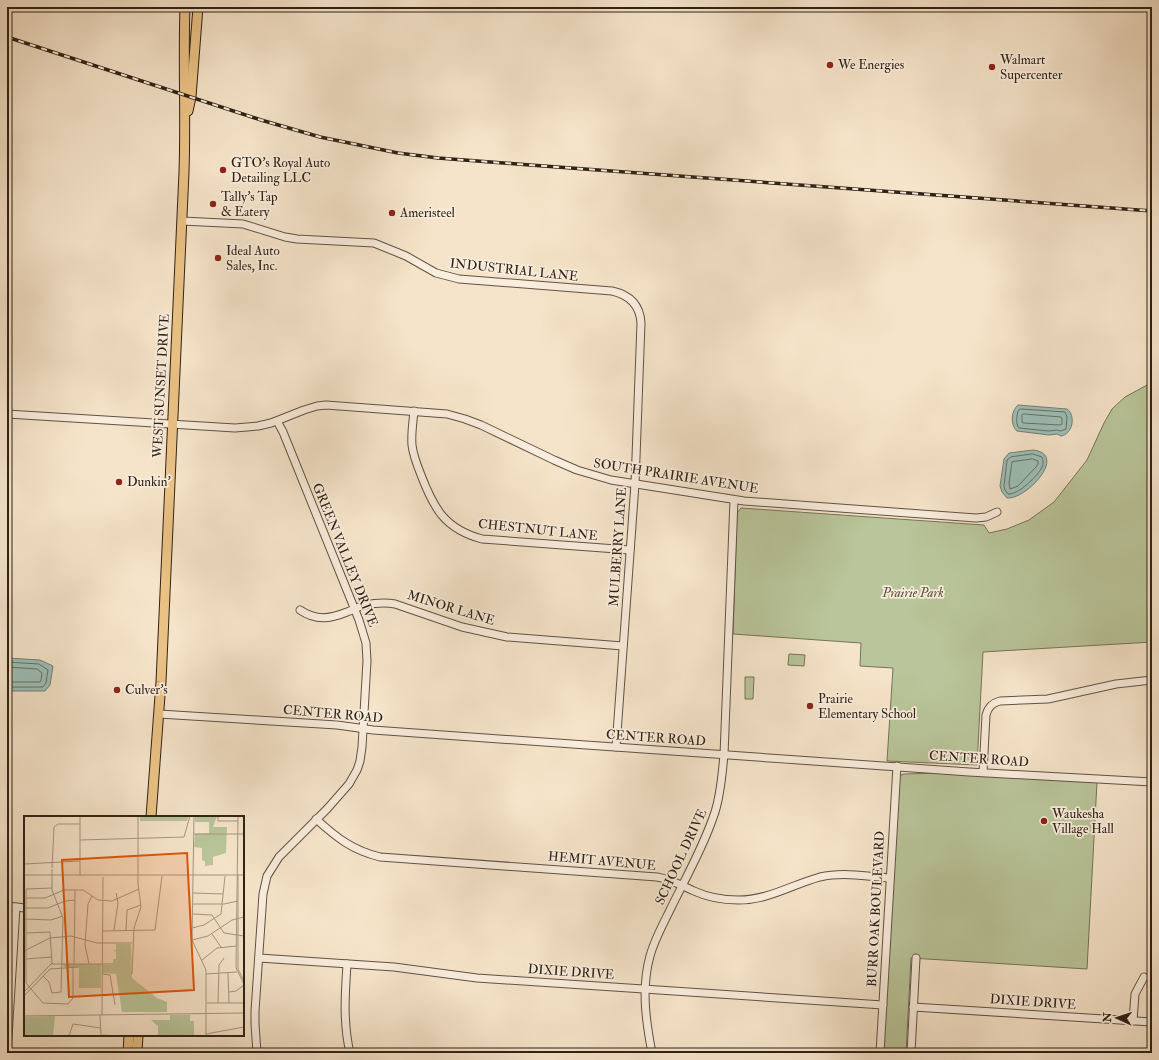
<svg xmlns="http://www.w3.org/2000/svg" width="1159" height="1060" font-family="'IM FELL Double Pica',serif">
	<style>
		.green { fill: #b9c59a; stroke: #747458 }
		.water { fill: #9dbfb7; stroke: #718076 }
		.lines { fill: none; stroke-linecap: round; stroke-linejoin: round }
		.shore { stroke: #667066; stroke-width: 1 }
		.minor-casing { stroke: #615242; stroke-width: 9 }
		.major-casing { stroke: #2f2215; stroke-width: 11 }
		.minor { stroke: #f9eddd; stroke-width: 7 }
		.major { stroke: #ebc285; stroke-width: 9 }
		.rail-casing { stroke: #2f2215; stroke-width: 3.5 }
		.rail { stroke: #f9eddd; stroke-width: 2; stroke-dasharray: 6; stroke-linecap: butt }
		.poi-dot { fill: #8f2418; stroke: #f9eddd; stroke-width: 1.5 }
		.labels { text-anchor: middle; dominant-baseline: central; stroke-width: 3.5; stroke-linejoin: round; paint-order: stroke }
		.poi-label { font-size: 13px; fill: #2f2215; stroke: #f9eddd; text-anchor: start }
		.street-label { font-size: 13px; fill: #2f2215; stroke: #f9eddd }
		.park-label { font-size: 13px; font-style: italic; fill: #58533d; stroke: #f9eddd }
		.inset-road { fill: none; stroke: #a69682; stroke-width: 1 }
		.view { fill: #df560c; fill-opacity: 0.15; stroke: #df560c; stroke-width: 2 }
		.inset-edge { fill: none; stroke: #2f2215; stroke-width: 2 }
	</style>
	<rect width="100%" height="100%" fill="#f6e4ca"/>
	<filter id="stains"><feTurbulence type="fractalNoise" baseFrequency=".005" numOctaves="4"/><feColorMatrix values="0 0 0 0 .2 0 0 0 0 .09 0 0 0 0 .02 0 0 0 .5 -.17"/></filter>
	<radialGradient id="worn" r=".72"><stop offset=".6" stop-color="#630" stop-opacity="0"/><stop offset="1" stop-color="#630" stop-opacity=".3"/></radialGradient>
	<g class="green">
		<path d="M 1152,379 L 1152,642 L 983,652 L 977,765 L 887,761 L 893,668 L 860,666 L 861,643 L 733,634 L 737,513 L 741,508 L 984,525 L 989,533 L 1007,529 L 1029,520 L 1054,502 L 1087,460 L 1104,423 L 1112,409 L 1125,397 L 1149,384 Z"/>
		<path d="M 789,654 L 805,655 L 804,666 L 788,665 Z"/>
		<path d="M 745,677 L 754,677 L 753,699 L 745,699 Z"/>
		<path d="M 940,773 L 1097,782 L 1087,969 L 911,958 L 906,1053 L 883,1053 L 899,778 L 901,775 L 904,774 Z"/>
	</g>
	<g class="water">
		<path d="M 1018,405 L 1067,409 C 1076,415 1073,434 1061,436 L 1057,434 L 1049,435 L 1017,431 C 1010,425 1011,411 1018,405 Z"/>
		<path d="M 1033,450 C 1069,454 1026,500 1007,498 L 1002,492 L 1000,486 L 1004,459 L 1009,453 Z"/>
		<path d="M 7,658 L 40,660 L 53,666 L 50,685 L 45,691 L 7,691 Z"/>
	</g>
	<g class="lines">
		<g class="shore">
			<path d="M 1021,409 L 1065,412 L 1067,417 L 1066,429 L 1061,431 L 1057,430 L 1049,431 L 1019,428 C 1015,423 1017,416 1018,411 Z"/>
			<path d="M 1024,414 L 1061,417 L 1062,418 L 1062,424 L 1060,425 L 1023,423 L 1022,422 L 1022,415 Z"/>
			<path d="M 1033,454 L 1042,457 C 1043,461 1044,463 1042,467 C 1038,476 1018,495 1008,494 L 1005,490 L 1004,486 L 1007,460 L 1011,457 Z"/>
			<path d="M 1033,459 L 1038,461 L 1038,464 L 1036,467 L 1018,486 L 1010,489 L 1009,483 L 1012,462 Z"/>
			<path d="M 7,662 L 39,664 L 48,670 L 46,683 L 43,687 L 7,687"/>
			<path d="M 7,667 L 37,669 L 42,673 L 41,680 L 40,682 L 7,682"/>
		</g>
		<g class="minor-casing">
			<g id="minor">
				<path d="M 182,221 L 243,224 L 285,237 L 297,239 L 374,243 L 406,256 L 436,273 L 459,279 L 612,291 C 630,295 640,305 641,323 L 635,484 L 616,747"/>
				<path d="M 414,411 C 413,422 411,434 412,445 C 413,455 417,465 421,475 C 434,509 445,529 482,539 L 630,550"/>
				<path d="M 7,414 L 235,428 L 258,426 L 271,423 L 304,410 L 317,406 L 326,405 L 447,414 L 465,419 L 481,425 L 554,460 L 577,470 L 611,480 L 744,501 L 976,518 L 986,517 L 997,512"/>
				<path d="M 300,610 C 316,621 330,619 347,612 C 353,610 358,607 364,605 C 375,603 385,602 395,604 L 462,627 L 507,637 L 623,646"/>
				<path d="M 159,714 L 337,725 L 373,730 L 969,772 L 1152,782"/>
				<path d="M 983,772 L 986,715 C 988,707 992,703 1000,701 L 1048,699 L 1116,684 L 1152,680"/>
				<path d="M 316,819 C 337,838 352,850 380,857 L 657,877 C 670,879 681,885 694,891 C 707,897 723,900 738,900 C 769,900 791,885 820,877 C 842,872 868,876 890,878"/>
				<path d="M 7,906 L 25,908"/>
				<path d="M 259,958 L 394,967 L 477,978 L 883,1005"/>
				<path d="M 347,964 C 345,995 343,1023 350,1053"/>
				<path d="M 913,1007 L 1152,1022"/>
				<path d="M 1133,1021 L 1135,994 L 1144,977"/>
				<path d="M 7,1053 L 16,907"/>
				<path d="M 257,1053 L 255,1024 L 255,1011 L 263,894 L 267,876 L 279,857 L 327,809 L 349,784 L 357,770 L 360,761 L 362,747 L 367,661 L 366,643 L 359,620 L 283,432 L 277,421"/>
				<path d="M 652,1053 C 646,1022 641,988 650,956 C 654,941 662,926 669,912 C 685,879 704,846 715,812 C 721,793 722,774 724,755 L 734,500"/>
				<path d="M 880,1053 L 897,766"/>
				<path d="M 911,1053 L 916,958"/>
			</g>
		</g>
		<g class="major-casing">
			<g id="major">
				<path d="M 188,111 L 191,97 L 198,7"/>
				<path d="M 151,817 L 161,682 L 184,172 C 186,117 183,62 185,7"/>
				<path d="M 128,1053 L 129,1035"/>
				<path d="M 137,1053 L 138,1035"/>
			</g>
		</g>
		<use href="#minor" class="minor"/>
		<use href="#major" class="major"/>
		<g class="rail-casing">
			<path id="rail" d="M 7,37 L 261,120 L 320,137 L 398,153 L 438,158 L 530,165 L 1152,211"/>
		</g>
		<use href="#rail" class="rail"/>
	</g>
	<g class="poi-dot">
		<circle cx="830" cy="65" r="4"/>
		<circle cx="992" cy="67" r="4"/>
		<circle cx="223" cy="170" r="4"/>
		<circle cx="213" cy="204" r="4"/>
		<circle cx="392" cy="213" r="4"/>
		<circle cx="218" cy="258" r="4"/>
		<circle cx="119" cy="482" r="4"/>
		<circle cx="117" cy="690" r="4"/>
		<circle cx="810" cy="706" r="4"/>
		<circle cx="1044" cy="821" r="4"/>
	</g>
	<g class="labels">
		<g class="poi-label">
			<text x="1000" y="60">Walmart<tspan x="1000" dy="15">Supercenter</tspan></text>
			<text x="838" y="65">We Energies</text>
			<text x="231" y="163">GTO's Royal Auto<tspan x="231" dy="15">Detailing LLC</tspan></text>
			<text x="221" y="197">Tally's Tap<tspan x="221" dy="15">&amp; Eatery</tspan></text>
			<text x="400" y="213">Ameristeel</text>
			<text x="226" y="251">Ideal Auto<tspan x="226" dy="15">Sales, Inc.</tspan></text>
			<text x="127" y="482">Dunkin'</text>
			<text x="125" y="690">Culver's</text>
			<text x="818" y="699">Prairie<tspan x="818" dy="15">Elementary School</tspan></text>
			<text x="1052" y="814">Waukesha<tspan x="1052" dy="15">Village Hall</tspan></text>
		</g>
		<g class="street-label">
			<text transform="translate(514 270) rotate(6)">INDUSTRIAL LANE</text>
			<text transform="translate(161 386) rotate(-87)">WEST SUNSET DRIVE</text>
			<text transform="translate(676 476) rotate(9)">SOUTH PRAIRIE AVENUE</text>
			<text transform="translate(538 530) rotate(6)">CHESTNUT LANE</text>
			<text transform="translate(618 547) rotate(-86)">MULBERRY LANE</text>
			<text transform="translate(345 555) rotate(68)">GREEN VALLEY DRIVE</text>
			<text transform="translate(451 608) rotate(17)">MINOR LANE</text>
			<text transform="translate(333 714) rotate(5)">CENTER ROAD</text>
			<text transform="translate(656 738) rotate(4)">CENTER ROAD</text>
			<text transform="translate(979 759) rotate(4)">CENTER ROAD</text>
			<text transform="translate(681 857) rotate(-65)">SCHOOL DRIVE</text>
			<text transform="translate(602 861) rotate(5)">HEMIT AVENUE</text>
			<text transform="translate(876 909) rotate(-87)">BURR OAK BOULEVARD</text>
			<text transform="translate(571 972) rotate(4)">DIXIE DRIVE</text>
			<text transform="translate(1033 1002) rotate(4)">DIXIE DRIVE</text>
		</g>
		<g class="park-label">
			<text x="913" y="593">Prairie Park</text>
		</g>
	</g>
	<g transform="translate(24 816)">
		<rect width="220" height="220" fill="#f6e4ca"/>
		<path d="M 116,0 L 165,0 L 163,5 L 116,5 ZM 171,0 L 193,0 L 189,11 L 203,11 L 202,37 L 189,41 L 189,49 L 181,50 L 181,45 L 178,44 L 178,32 L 170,31 L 171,18 L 185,17 L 185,6 L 171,6 ZM 92,128 L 107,128 L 108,162 L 133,182 L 143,186 L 143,196 L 98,196 L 92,158 L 78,157 L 78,147 L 89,147 L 89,143 L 92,143 L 92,136 L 89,134 L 92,134 ZM 39,148 L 77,148 L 77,172 L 55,172 L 55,151 L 40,151 ZM 146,199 L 166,199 L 166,205 L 170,205 L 170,220 L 134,220 L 134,210 L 127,204 L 146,204 ZM 31,200 L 29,220 L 1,220 L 0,201 Z" fill="#b9c59a"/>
		<path class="inset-road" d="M 170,0 L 168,124 L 182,154 L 182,220M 194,0 L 194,5 L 214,5M 214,0 L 212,152 L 220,168M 170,18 L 220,18M 56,24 L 160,21 L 166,0M 0,48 L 56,45M 28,52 L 30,11 L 34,8 L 56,8M 214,58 L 214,153 L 220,165M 0,59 L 220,59M 56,59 L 56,0M 28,72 L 2,73 L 2,167 L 19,187 L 44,188 L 49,182 L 49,151M 169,77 L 199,78M 2,82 L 21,82 L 40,74 L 59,74 L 74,84 L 88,85 L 115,73M 169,88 L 200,88 L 214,85M 0,92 L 24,92 L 41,85 L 51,84M 169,98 L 188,99 L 200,117 L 220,120M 1,103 L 27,104 L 39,100M 168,112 L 180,109 L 197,98 L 201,60M 90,114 L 94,87 L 92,77M 78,115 L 131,114 L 138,60M 102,115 L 103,94 L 117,89M 2,117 L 26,116 L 28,148M 188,118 L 197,131M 168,124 L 184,120 L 208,104 L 220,101M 0,135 L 26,122 L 47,120 L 73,127 L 108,127M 2,143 L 28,141M 178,144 L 193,132 L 213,130M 50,148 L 51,74M 65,148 L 61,129 L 64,88 L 68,80M 204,157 L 205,187M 78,158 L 86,159 L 91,189M 108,158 L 110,112 L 117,91 L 114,68 L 114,0M 182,158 L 213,156M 19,160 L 25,166 L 28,177 L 37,176 L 39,102 L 28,74 L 28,53M 0,176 L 27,148 L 78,148M 205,176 L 212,175 L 220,169M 0,180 L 26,153 L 55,151M 183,187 L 219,187M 194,187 L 195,149 L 200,142M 76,199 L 77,220M 78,199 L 79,61M 0,200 L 220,197M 182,218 L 220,211M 77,219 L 98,220M 45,220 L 49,208 L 77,212"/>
		<path class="view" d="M 163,37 L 170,174 L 45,181 L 38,44 Z"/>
		<rect width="220" height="220" class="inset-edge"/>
	</g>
	<rect width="1159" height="1060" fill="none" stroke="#f6e4ca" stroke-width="24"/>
	<rect x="8" y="8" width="1143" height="1044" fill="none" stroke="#2f2215" stroke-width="2"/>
	<rect x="12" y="12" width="1135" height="1036" fill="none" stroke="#2f2215"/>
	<g transform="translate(1117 1018) rotate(273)" stroke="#f9eddd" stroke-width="3" paint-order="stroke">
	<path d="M0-3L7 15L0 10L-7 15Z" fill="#2f2215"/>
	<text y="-6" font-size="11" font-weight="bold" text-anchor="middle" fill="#2f2215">N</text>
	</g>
	<rect width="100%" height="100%" filter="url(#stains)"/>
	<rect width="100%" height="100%" fill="url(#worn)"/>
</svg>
